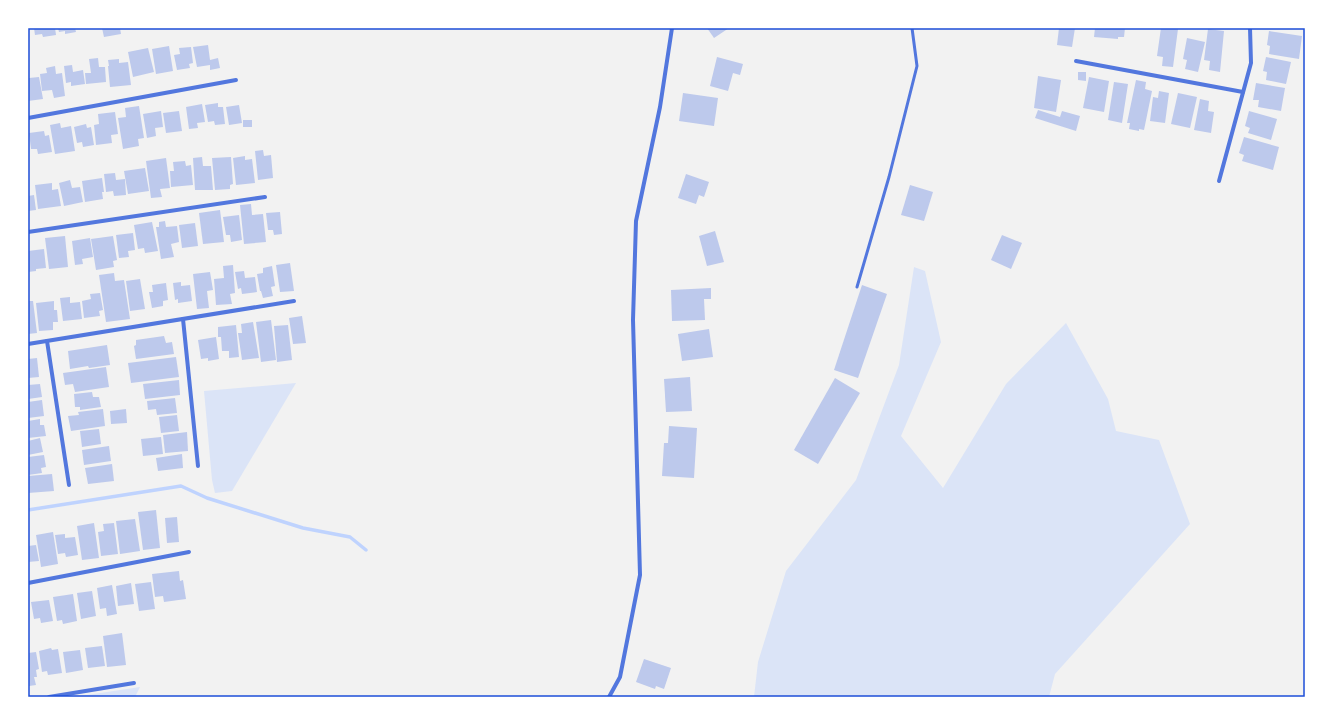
<svg xmlns="http://www.w3.org/2000/svg" width="1333" height="725" font-family="Lato,sans-serif">
	<style>
		.green { fill: #dbe4f7 }
		.lines { fill: none; stroke-linecap: round; stroke-linejoin: round }
		.stream { stroke: #bfd3fe; stroke-width: 3.5 }
		.building { fill: #bdc9ec }
		.service { stroke: #5277de; stroke-width: 3 }
		.minor { stroke: #5277de; stroke-width: 4 }
		.neatline { fill: none; stroke: #1d4ed8; stroke-width: 1.5 }
	</style>
	<rect width="100%" height="100%" fill="#f2f2f2"/>
	<g class="green">
		<path d="M 914,267 L 925,271 L 941,342 L 901,436 L 943,488 L 1006,384 L 1066,323 L 1108,399 L 1116,431 L 1159,440 L 1190,524 L 1055,674 L 1049,697 L 754,697 L 758,662 L 786,571 L 856,480 L 899,365 Z"/>
		<path d="M 296,383 L 232,491 L 215,493 L 212,480 L 204,391 Z"/>
		<path d="M 140,687 L 135,697 L 74,697 Z"/>
	</g>
	<g class="lines">
		<path class="stream" d="M 28,510 L 181,486 L 207,498 L 303,528 L 350,537 L 366,550"/>
	</g>
	<g class="building">
		<path d="M 34,28 L 55,28 L 56,35 L 43,37 L 42,34 L 35,35 Z"/>
		<path d="M 58,28 L 75,28 L 76,32 L 65,34 L 65,31 L 59,32 Z"/>
		<path d="M 102,28 L 120,28 L 121,34 L 104,37 Z"/>
		<path d="M 707,28 L 729,28 L 714,38 Z"/>
		<path d="M 1059,28 L 1075,28 L 1072,47 L 1057,45 Z"/>
		<path d="M 1095,28 L 1125,28 L 1124,37 L 1118,37 L 1118,39 L 1094,37 Z"/>
		<path d="M 1161,28 L 1178,29 L 1173,67 L 1162,66 L 1163,57 L 1157,56 Z"/>
		<path d="M 1208,29 L 1224,31 L 1220,72 L 1209,70 L 1210,61 L 1204,60 Z"/>
		<path d="M 1269,31 L 1302,36 L 1299,59 L 1269,54 L 1270,46 L 1267,45 Z"/>
		<path d="M 1187,38 L 1205,42 L 1198,72 L 1185,69 L 1187,60 L 1183,59 Z"/>
		<path d="M 208,45 L 210,60 L 218,58 L 220,68 L 210,70 L 210,65 L 197,67 L 193,47 Z"/>
		<path d="M 169,46 L 173,71 L 156,74 L 152,49 Z"/>
		<path d="M 191,47 L 193,63 L 189,64 L 190,68 L 177,70 L 174,55 L 180,54 L 179,48 Z"/>
		<path d="M 148,48 L 154,72 L 133,77 L 128,52 Z"/>
		<path d="M 717,57 L 743,64 L 740,75 L 733,73 L 728,91 L 710,86 Z"/>
		<path d="M 1266,57 L 1291,62 L 1286,84 L 1266,80 L 1267,72 L 1263,71 Z"/>
		<path d="M 98,58 L 99,67 L 105,67 L 106,82 L 86,84 L 85,73 L 91,73 L 89,59 Z"/>
		<path d="M 119,59 L 119,63 L 128,62 L 131,85 L 110,87 L 108,66 L 109,66 L 108,60 Z"/>
		<path d="M 72,65 L 73,72 L 83,70 L 85,84 L 71,86 L 71,82 L 66,83 L 64,66 Z"/>
		<path d="M 55,66 L 56,74 L 62,73 L 65,96 L 54,98 L 52,90 L 42,91 L 40,74 L 47,73 L 46,68 Z"/>
		<path d="M 1078,72 L 1086,72 L 1086,81 L 1078,80 Z"/>
		<path d="M 28,74 L 29,78 L 39,77 L 43,99 L 28,101 Z"/>
		<path d="M 1038,76 L 1061,80 L 1056,112 L 1034,108 Z"/>
		<path d="M 1089,77 L 1109,81 L 1104,112 L 1083,108 Z"/>
		<path d="M 1136,80 L 1146,82 L 1145,89 L 1152,91 L 1144,130 L 1139,129 L 1139,131 L 1129,129 L 1130,123 L 1127,123 Z"/>
		<path d="M 1114,82 L 1128,84 L 1122,123 L 1108,120 Z"/>
		<path d="M 1256,83 L 1285,88 L 1281,111 L 1258,107 L 1259,100 L 1253,100 Z"/>
		<path d="M 1159,91 L 1169,93 L 1165,123 L 1150,121 L 1153,97 L 1158,98 Z"/>
		<path d="M 683,93 L 718,98 L 714,126 L 679,121 Z"/>
		<path d="M 1178,93 L 1197,97 L 1190,128 L 1171,124 Z"/>
		<path d="M 1200,99 L 1209,101 L 1208,111 L 1214,112 L 1211,133 L 1194,130 Z"/>
		<path d="M 218,103 L 218,107 L 223,107 L 225,124 L 215,125 L 214,121 L 208,122 L 205,105 Z"/>
		<path d="M 202,104 L 205,122 L 197,123 L 198,128 L 189,129 L 186,107 Z"/>
		<path d="M 239,105 L 242,123 L 229,125 L 226,107 Z"/>
		<path d="M 139,106 L 144,138 L 138,139 L 139,146 L 123,149 L 118,118 L 126,117 L 125,108 Z"/>
		<path d="M 1038,110 L 1060,117 L 1062,111 L 1080,116 L 1076,131 L 1035,118 Z"/>
		<path d="M 161,111 L 163,127 L 155,128 L 156,136 L 147,138 L 143,114 Z"/>
		<path d="M 179,111 L 182,131 L 166,133 L 163,113 Z"/>
		<path d="M 1249,111 L 1277,119 L 1271,140 L 1248,133 L 1250,128 L 1245,126 Z"/>
		<path d="M 115,112 L 118,134 L 111,135 L 112,143 L 96,145 L 94,125 L 99,124 L 98,114 Z"/>
		<rect x="243" y="120" width="9" height="7"/>
		<path d="M 60,123 L 61,128 L 71,126 L 75,151 L 55,154 L 50,125 Z"/>
		<path d="M 86,124 L 87,128 L 91,127 L 94,145 L 83,147 L 82,142 L 77,143 L 74,127 Z"/>
		<path d="M 44,131 L 45,136 L 49,135 L 52,152 L 38,154 L 37,149 L 31,149 L 29,133 Z"/>
		<path d="M 1244,137 L 1279,147 L 1273,170 L 1242,161 L 1244,155 L 1239,153 Z"/>
		<path d="M 263,150 L 264,156 L 271,155 L 273,178 L 258,180 L 255,151 Z"/>
		<path d="M 245,156 L 245,160 L 252,159 L 255,183 L 236,185 L 233,158 Z"/>
		<path d="M 202,157 L 203,166 L 211,166 L 213,190 L 195,190 L 193,158 Z"/>
		<path d="M 231,157 L 233,184 L 230,185 L 230,189 L 215,190 L 212,158 Z"/>
		<path d="M 166,158 L 170,188 L 160,189 L 162,197 L 151,198 L 146,161 Z"/>
		<path d="M 185,161 L 186,166 L 191,165 L 193,185 L 171,187 L 170,171 L 174,171 L 173,162 Z"/>
		<path d="M 145,168 L 149,191 L 128,194 L 124,171 Z"/>
		<path d="M 115,173 L 116,180 L 125,179 L 126,195 L 114,196 L 113,191 L 106,192 L 104,174 Z"/>
		<path d="M 686,174 L 709,182 L 704,197 L 699,195 L 696,204 L 678,198 Z"/>
		<path d="M 102,178 L 104,192 L 102,192 L 103,199 L 85,202 L 82,181 Z"/>
		<path d="M 70,180 L 72,188 L 80,187 L 83,202 L 64,206 L 59,183 Z"/>
		<path d="M 52,183 L 52,190 L 58,189 L 61,206 L 38,209 L 35,185 Z"/>
		<path d="M 910,185 L 933,192 L 924,221 L 901,215 Z"/>
		<path d="M 34,195 L 36,210 L 28,211 L 28,196 Z"/>
		<path d="M 251,204 L 252,215 L 263,214 L 266,242 L 244,244 L 240,205 Z"/>
		<path d="M 220,210 L 224,242 L 203,244 L 199,213 Z"/>
		<path d="M 280,212 L 282,234 L 274,235 L 273,230 L 268,230 L 266,213 Z"/>
		<path d="M 239,215 L 242,240 L 231,242 L 230,235 L 226,235 L 223,217 Z"/>
		<path d="M 165,221 L 166,227 L 177,226 L 179,242 L 171,244 L 174,257 L 161,259 L 156,227 L 159,227 L 159,222 Z"/>
		<path d="M 152,222 L 158,251 L 145,253 L 144,248 L 138,249 L 134,225 Z"/>
		<path d="M 195,223 L 198,246 L 182,248 L 179,225 Z"/>
		<path d="M 715,231 L 724,262 L 707,266 L 699,236 Z"/>
		<path d="M 133,233 L 135,250 L 128,251 L 129,257 L 119,258 L 116,235 Z"/>
		<path d="M 1002,235 L 1022,243 L 1011,269 L 991,260 Z"/>
		<path d="M 65,236 L 68,267 L 49,269 L 45,238 Z"/>
		<path d="M 113,236 L 117,260 L 113,261 L 114,267 L 96,270 L 91,239 Z"/>
		<path d="M 90,238 L 93,257 L 82,259 L 83,264 L 75,265 L 72,241 Z"/>
		<path d="M 44,249 L 46,268 L 36,269 L 36,271 L 28,272 L 28,251 Z"/>
		<path d="M 290,263 L 294,291 L 280,292 L 276,265 Z"/>
		<path d="M 233,265 L 235,293 L 230,294 L 232,304 L 216,305 L 214,279 L 224,278 L 223,266 Z"/>
		<path d="M 272,266 L 275,286 L 271,287 L 273,296 L 263,298 L 261,291 L 260,291 L 257,274 L 263,273 L 263,268 Z"/>
		<path d="M 244,271 L 245,278 L 255,277 L 257,292 L 242,294 L 241,288 L 238,289 L 235,272 Z"/>
		<path d="M 210,272 L 213,290 L 207,291 L 209,308 L 197,309 L 193,274 Z"/>
		<path d="M 114,273 L 115,281 L 124,280 L 130,319 L 106,322 L 99,275 Z"/>
		<path d="M 140,279 L 145,309 L 130,311 L 126,281 Z"/>
		<path d="M 181,282 L 181,286 L 190,285 L 192,301 L 178,303 L 178,299 L 175,300 L 173,283 Z"/>
		<path d="M 166,283 L 168,300 L 163,301 L 163,306 L 152,308 L 149,292 L 153,292 L 152,285 Z"/>
		<path d="M 862,285 L 887,294 L 858,378 L 834,370 Z"/>
		<path d="M 711,288 L 711,299 L 704,299 L 705,320 L 672,321 L 671,290 Z"/>
		<path d="M 100,293 L 103,310 L 99,311 L 100,316 L 84,318 L 82,301 L 91,299 L 90,294 Z"/>
		<path d="M 70,297 L 70,303 L 80,302 L 82,319 L 63,321 L 60,298 Z"/>
		<path d="M 28,301 L 33,301 L 37,333 L 28,334 Z"/>
		<path d="M 54,301 L 54,310 L 57,310 L 58,322 L 53,322 L 53,330 L 39,331 L 36,303 Z"/>
		<path d="M 302,316 L 306,343 L 293,344 L 289,318 Z"/>
		<path d="M 271,320 L 276,360 L 261,362 L 256,322 Z"/>
		<path d="M 253,322 L 259,358 L 242,360 L 238,333 L 242,333 L 241,324 Z"/>
		<path d="M 236,325 L 239,357 L 229,358 L 229,351 L 222,351 L 221,337 L 218,337 L 218,327 Z"/>
		<path d="M 288,325 L 292,360 L 277,362 L 274,326 Z"/>
		<path d="M 709,329 L 713,357 L 682,361 L 678,334 Z"/>
		<path d="M 164,336 L 166,343 L 172,342 L 174,354 L 136,359 L 134,346 L 136,345 L 136,340 Z"/>
		<path d="M 216,337 L 219,359 L 208,361 L 208,358 L 201,359 L 198,340 Z"/>
		<path d="M 107,345 L 110,365 L 89,368 L 88,366 L 70,369 L 68,351 Z"/>
		<path d="M 176,357 L 179,377 L 131,383 L 128,363 Z"/>
		<path d="M 37,358 L 39,377 L 28,378 L 28,359 Z"/>
		<path d="M 106,367 L 109,387 L 75,392 L 73,384 L 65,385 L 63,373 Z"/>
		<path d="M 690,377 L 692,411 L 666,412 L 664,379 Z"/>
		<path d="M 835,378 L 860,393 L 818,464 L 794,450 Z"/>
		<path d="M 179,380 L 180,395 L 145,399 L 143,384 Z"/>
		<path d="M 40,384 L 42,397 L 28,399 L 28,385 Z"/>
		<path d="M 92,392 L 93,397 L 99,397 L 101,407 L 80,410 L 80,407 L 75,407 L 74,394 Z"/>
		<path d="M 175,398 L 177,413 L 157,415 L 156,409 L 148,410 L 147,401 Z"/>
		<path d="M 42,400 L 44,416 L 28,418 L 28,402 Z"/>
		<path d="M 103,409 L 105,426 L 71,431 L 68,416 L 79,415 L 78,412 Z"/>
		<path d="M 126,409 L 127,423 L 111,424 L 110,411 Z"/>
		<path d="M 177,415 L 179,431 L 161,433 L 159,417 Z"/>
		<path d="M 40,419 L 40,425 L 44,425 L 46,436 L 28,438 L 28,421 Z"/>
		<path d="M 669,426 L 697,428 L 694,478 L 662,476 L 664,443 L 668,443 Z"/>
		<path d="M 99,429 L 101,444 L 82,447 L 80,431 Z"/>
		<path d="M 187,432 L 188,451 L 165,453 L 163,435 Z"/>
		<path d="M 161,437 L 163,454 L 143,456 L 141,439 Z"/>
		<path d="M 40,438 L 43,452 L 28,455 L 28,441 Z"/>
		<path d="M 109,446 L 111,461 L 84,465 L 82,450 Z"/>
		<path d="M 182,454 L 183,468 L 158,471 L 156,458 Z"/>
		<path d="M 44,455 L 46,467 L 41,468 L 42,473 L 28,475 L 28,457 Z"/>
		<path d="M 112,464 L 114,481 L 88,484 L 85,468 Z"/>
		<path d="M 52,474 L 54,491 L 28,493 L 28,476 Z"/>
		<path d="M 156,510 L 160,548 L 143,550 L 138,512 Z"/>
		<path d="M 177,517 L 179,542 L 167,543 L 165,518 Z"/>
		<path d="M 135,519 L 140,551 L 120,554 L 116,521 Z"/>
		<path d="M 94,523 L 99,558 L 82,560 L 77,526 Z"/>
		<path d="M 114,523 L 118,554 L 101,556 L 98,532 L 104,531 L 103,524 Z"/>
		<path d="M 53,532 L 58,564 L 41,567 L 36,535 Z"/>
		<path d="M 65,534 L 65,538 L 75,537 L 78,555 L 66,557 L 65,553 L 58,554 L 55,535 Z"/>
		<path d="M 36,545 L 39,561 L 28,562 L 28,546 Z"/>
		<path d="M 179,571 L 180,581 L 183,580 L 186,599 L 164,602 L 163,596 L 155,597 L 152,574 Z"/>
		<path d="M 151,582 L 155,609 L 139,611 L 135,584 Z"/>
		<path d="M 131,583 L 134,604 L 118,606 L 116,586 Z"/>
		<path d="M 112,585 L 117,614 L 107,616 L 106,608 L 100,609 L 97,588 Z"/>
		<path d="M 92,591 L 96,616 L 81,619 L 77,593 Z"/>
		<path d="M 73,594 L 77,621 L 63,624 L 62,620 L 57,621 L 53,597 Z"/>
		<path d="M 49,600 L 53,621 L 41,623 L 40,618 L 34,619 L 31,602 Z"/>
		<path d="M 122,633 L 126,665 L 107,667 L 103,636 Z"/>
		<path d="M 102,646 L 105,666 L 88,668 L 85,648 Z"/>
		<path d="M 51,648 L 52,650 L 58,649 L 62,673 L 48,675 L 47,671 L 42,672 L 39,651 Z"/>
		<path d="M 80,650 L 83,670 L 66,673 L 63,652 Z"/>
		<path d="M 36,652 L 39,669 L 36,670 L 37,677 L 34,677 L 36,685 L 29,686 L 28,653 Z"/>
		<path d="M 644,659 L 671,668 L 664,689 L 656,686 L 655,689 L 636,682 Z"/>
	</g>
	<g class="lines">
		<path class="service" d="M 857,287 L 889,177 L 917,66 L 912,28"/>
		<g class="minor">
			<path d="M 1076,61 L 1243,92"/>
			<path d="M 28,118 L 236,80"/>
			<path d="M 1219,181 L 1251,63 L 1250,28"/>
			<path d="M 28,232 L 265,197"/>
			<path d="M 183,319 L 198,466"/>
			<path d="M 47,341 L 69,485"/>
			<path d="M 28,344 L 294,301"/>
			<path d="M 28,583 L 189,552"/>
			<path d="M 49,697 L 134,683"/>
			<path d="M 609,697 L 620,677 L 640,575 L 633,320 L 636,221 L 660,107 L 672,28"/>
		</g>
	</g>
	<rect width="1333" height="725" fill="none" stroke="#ffffff" stroke-width="58"/>
	<rect x="29" y="29" width="1275" height="667" class="neatline"/>
</svg>
